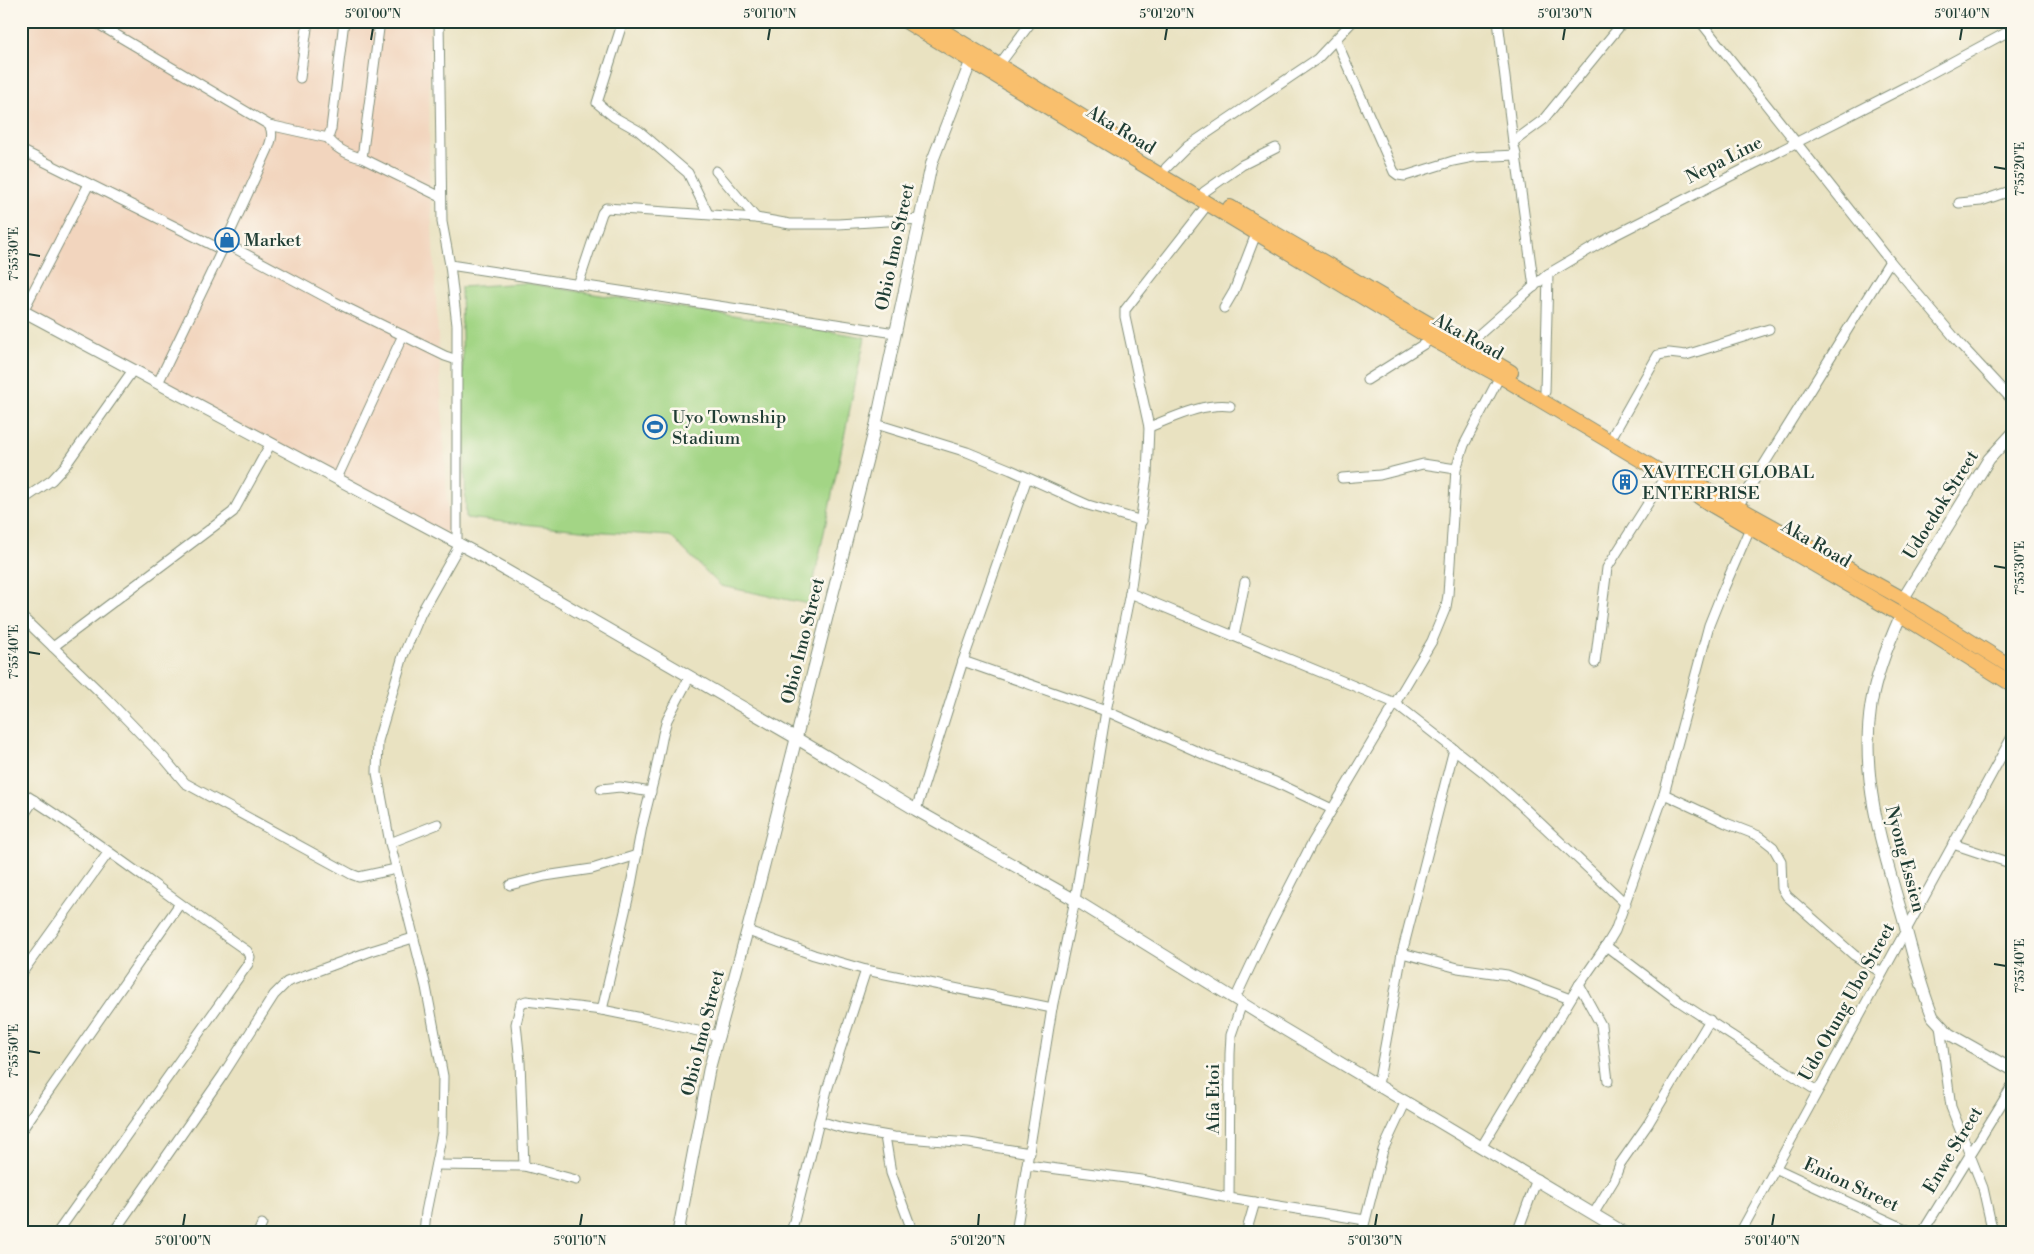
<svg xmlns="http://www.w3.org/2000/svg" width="2034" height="1254" font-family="'Libre Bodoni',serif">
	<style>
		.built { fill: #f2d5be }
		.green { fill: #a3d585; stroke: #61895c }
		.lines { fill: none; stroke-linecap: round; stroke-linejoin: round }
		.minor-casing { stroke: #84907a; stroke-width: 11 }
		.tertiary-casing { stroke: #84907a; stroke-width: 13 }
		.primary-casing { stroke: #84907a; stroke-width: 16 }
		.minor { stroke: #fff; stroke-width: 9 }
		.tertiary { stroke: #fff; stroke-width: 11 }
		.primary { stroke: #f9bf6d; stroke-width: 14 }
		.ticks { fill: none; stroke: #1f3d34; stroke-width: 2 }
		.labels { text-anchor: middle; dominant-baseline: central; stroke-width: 5; stroke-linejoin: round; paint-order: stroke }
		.street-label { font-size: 18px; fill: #1f3d34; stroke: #fbf7ec }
		.poi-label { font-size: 18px; fill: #1f3d34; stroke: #fbf7ec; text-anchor: start }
		.neatline { fill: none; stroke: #1f3d34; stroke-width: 2 }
		.ticks-label { font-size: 12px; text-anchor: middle; fill: #1f3d34 }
	</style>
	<rect width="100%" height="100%" fill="#fbf7ec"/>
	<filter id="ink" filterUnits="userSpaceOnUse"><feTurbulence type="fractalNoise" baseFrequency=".02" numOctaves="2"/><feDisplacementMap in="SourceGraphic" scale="10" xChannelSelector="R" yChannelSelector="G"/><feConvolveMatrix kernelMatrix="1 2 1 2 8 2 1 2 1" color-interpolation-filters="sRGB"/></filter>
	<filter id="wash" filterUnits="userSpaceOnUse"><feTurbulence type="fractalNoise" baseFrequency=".0096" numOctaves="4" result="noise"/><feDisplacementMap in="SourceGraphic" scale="20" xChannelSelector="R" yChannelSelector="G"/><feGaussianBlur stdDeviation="1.12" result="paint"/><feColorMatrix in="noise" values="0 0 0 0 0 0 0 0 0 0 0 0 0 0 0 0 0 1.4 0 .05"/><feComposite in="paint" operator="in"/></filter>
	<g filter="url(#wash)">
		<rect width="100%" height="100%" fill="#e9e2c1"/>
		<path class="built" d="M 34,21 L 430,21 L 429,172 L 449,536 L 21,309 L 21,45 Z"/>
		<path class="green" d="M 525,283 L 865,337 L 809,604 L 721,586 L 670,536 L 590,531 L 466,518 L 461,287 Z"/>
	</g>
	<g filter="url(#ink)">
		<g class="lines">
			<g class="minor-casing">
				<g id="minor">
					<path d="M 93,21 L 269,125 C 274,133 271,141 268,149 L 222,250 L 158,383"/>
					<path d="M 623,21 L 597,103 L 614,117 L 639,131 L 688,173 L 708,214"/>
					<path d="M 1498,21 L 1513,142 L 1516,155 L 1534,287"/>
					<path d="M 1700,21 L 1890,261 L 1960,344 L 2013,401"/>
					<path d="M 21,30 L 26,21"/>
					<path d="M 1336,40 L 1394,172 L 1398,175 L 1405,176 L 1453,161 L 1473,157 L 1516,155"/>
					<path d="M 999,65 L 1032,21"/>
					<path d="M 300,78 L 308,21"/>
					<path d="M 269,125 L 328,138 C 336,149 349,155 362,158 L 441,197"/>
					<path d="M 328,138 L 331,129 L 344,21"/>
					<path d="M 1513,142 L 1543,120 L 1624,21"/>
					<path d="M 21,150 L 222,250"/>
					<path d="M 362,158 L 380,21"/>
					<path d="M 1166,168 L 1188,146 L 1317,59 L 1353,21"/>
					<path d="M 716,171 L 756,218"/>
					<path d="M 1204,192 L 1242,165 L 1276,148"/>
					<path d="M 1959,203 L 1981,201 L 2013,190"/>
					<path d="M 225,243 L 335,302 L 445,356 L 457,360"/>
					<path d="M 450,265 L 895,333"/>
					<path d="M 578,285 L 602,213 L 606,208 L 756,218 L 790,224 L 838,224 L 920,219"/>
					<path d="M 1224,308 L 1234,291 L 1256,234"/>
					<path d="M 23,311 L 89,184"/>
					<path d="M 1466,346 L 1548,274 L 1609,238 L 1915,82 L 2013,29"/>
					<path d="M 1367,380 L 1432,339"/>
					<path d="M 1545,392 L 1548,274"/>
					<path d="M 876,424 L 967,452 L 1011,470 L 1088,505 L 1142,521"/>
					<path d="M 1149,427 C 1175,417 1202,403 1230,406"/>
					<path d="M 1614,433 L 1658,355 L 1669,353 L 1686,355 L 1769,329"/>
					<path d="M 337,478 L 403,335"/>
					<path d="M 1342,478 L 1380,475 L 1423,464 L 1456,469"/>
					<path d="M 21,501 L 52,480 L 65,466 L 133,370"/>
					<path d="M 1737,508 L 1890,261"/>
					<path d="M 1130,593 L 1395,703 L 1487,775 L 1519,803 L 1626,904"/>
					<path d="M 21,616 L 107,699 L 164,758 L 185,783 L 351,874 L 359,877 L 396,869"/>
					<path d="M 1234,636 L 1245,582"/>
					<path d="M 53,647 L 233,512 L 271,443"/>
					<path d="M 963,661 L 1106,711 L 1205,755 L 1275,782 L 1332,809"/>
					<path d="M 1595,663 L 1607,568 L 1666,475"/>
					<path d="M 601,789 L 620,787 L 651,792"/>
					<path d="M 21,792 C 99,841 171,899 247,951 L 250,957 L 248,964 L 57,1233"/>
					<path d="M 1664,794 L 1726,823 L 1759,836 L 1773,847 L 1781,861 L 1782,888 L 1787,896 L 1854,955 L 1882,973"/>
					<path d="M 916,810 L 963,661 L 1027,478"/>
					<path d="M 21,819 L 34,800"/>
					<path d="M 390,843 L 438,824"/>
					<path d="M 1953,844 L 2013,864"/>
					<path d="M 510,885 L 545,876 L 592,869 L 637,855"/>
					<path d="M 748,931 L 814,955 L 866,970 L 1052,1008"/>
					<path d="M 1606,946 L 1680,1002 L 1817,1091"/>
					<path d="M 1402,953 L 1458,968 L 1507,975 L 1570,999"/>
					<path d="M 21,974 L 108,853"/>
					<path d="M 1579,985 L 1601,1025 L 1608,1081"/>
					<path d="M 1235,999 L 1264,937 L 1311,845 L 1432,641 L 1446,607 L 1448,595 L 1456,469 L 1464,445 L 1500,376"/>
					<path d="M 602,1010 L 630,890 L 642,826 L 655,774 L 663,734 L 667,720 L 690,676"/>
					<path d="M 1940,1026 L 1951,1107 L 1983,1188 L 1993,1233"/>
					<path d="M 1378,1085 L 1402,953 L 1454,749"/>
					<path d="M 819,1121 L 843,1128 L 894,1137 L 969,1143 L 1030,1153"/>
					<path d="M 21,1131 L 179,905"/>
					<path d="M 885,1136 L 891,1173 L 913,1233"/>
					<path d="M 1482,1146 L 1579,985 L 1606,946 L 1615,931 L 1664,794 L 1709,625 L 1721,595 L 1750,528"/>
					<path d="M 436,1165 L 524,1166 L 576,1180"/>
					<path d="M 1027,1165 L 1141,1180 L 1229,1198 L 1365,1220"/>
					<path d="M 524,1166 L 520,1062 L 516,1024 L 521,1003 L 526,1001 L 602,1010 L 647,1019 L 719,1036"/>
					<path d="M 1775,1168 L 1914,1233"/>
					<path d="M 1229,1198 L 1230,1054 L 1231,1035 L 1242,1003"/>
					<path d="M 1594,1213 L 1614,1180 L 1620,1164 L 1648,1124 L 1710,1020"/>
					<path d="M 113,1233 L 223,1075 L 274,995 L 287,982 L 371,951 L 413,938"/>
					<path d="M 258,1233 L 262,1224"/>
					<path d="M 424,1233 L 426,1212 L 442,1133 L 443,1076 L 426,987 L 390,843 L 377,773 L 378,741 L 403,656 L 421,613 L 460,544 L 457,543 L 457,325 L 450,265 L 442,222 L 439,21"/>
					<path d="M 791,1233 L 827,1090 L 866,970"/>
					<path d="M 1016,1233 L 1052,1008 L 1075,900 L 1106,711 L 1130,593 L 1147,475 L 1149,427 L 1125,317 L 1125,310 L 1208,204"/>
					<path d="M 1246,1233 L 1255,1202"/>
					<path d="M 1362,1233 L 1383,1150 L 1406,1101"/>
					<path d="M 1517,1233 L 1537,1179"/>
					<path d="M 1740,1233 L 2013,735"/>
					<path d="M 1922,1233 L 2013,1085"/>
				</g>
			</g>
			<g class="tertiary-casing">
				<g id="tertiary">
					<path d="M 21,310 L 476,553 L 796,738 L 916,810 L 1075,900 L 1282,1028 L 1625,1233"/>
					<path d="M 1903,599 L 1989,459 L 2013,433"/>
					<path d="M 1901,615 C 1888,644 1876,674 1871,705 C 1860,776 1881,844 1901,911 C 1911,946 1919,983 1933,1017 L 1949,1034 L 2013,1070"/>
					<path d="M 678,1233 L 709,1070 L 749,924 L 876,424 L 932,162 L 971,61"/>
				</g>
			</g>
			<g class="primary-casing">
				<g id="primary">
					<path d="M 905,21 L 1432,339 L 1500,376 L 1666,475 L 1710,504 L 1901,615 L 2013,685"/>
					<path d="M 927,21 L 1130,146"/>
					<path d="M 1230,207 L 1511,372"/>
					<path d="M 1696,484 L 1903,599 L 2013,668"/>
				</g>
			</g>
			<use href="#minor" class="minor"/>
			<use href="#tertiary" class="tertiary"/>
			<use href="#primary" class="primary"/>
		</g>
	</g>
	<path class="ticks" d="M 371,40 L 373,28M 768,40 L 770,28M 1165,40 L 1167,28M 1563,40 L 1565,28M 1960,40 L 1962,28M 1994,167 L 2006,169M 28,254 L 40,256M 1994,566 L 2006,568M 28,652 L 40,654M 1994,964 L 2006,966M 28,1051 L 40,1053M 183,1226 L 185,1214M 580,1226 L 582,1214M 978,1226 L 979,1214M 1375,1226 L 1377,1214M 1772,1226 L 1774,1214"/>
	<defs>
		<g id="shop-ring" transform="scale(1.25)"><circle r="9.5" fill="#fbf7ec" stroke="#1f6fb2" stroke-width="1.5"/><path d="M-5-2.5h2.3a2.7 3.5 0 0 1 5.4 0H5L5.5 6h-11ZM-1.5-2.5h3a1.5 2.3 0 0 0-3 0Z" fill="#1f6fb2"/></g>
		<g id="stadium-ring" transform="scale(1.25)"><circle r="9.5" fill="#fbf7ec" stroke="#1f6fb2" stroke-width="1.5"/><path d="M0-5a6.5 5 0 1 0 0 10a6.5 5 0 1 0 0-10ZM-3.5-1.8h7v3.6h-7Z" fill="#1f6fb2"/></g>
		<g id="building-ring" transform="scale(1.25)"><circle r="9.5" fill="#fbf7ec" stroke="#1f6fb2" stroke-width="1.5"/><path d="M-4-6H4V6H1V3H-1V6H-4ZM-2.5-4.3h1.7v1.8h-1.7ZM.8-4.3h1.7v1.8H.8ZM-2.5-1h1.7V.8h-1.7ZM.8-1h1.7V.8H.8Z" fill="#1f6fb2"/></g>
	</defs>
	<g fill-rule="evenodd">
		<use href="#shop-ring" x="227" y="240"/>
		<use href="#stadium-ring" x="655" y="427"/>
		<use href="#building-ring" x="1625" y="482"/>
	</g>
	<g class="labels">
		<g class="street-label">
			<text transform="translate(1121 130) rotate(31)">Aka Road</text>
			<text transform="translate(1724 160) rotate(-27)">Nepa Line</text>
			<text transform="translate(895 247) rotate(-78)">Obio Imo Street</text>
			<text transform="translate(1468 337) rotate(29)">Aka Road</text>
			<text transform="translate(1941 505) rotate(-58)">Udoedok Street</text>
			<text transform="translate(1816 544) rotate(30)">Aka Road</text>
			<text transform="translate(803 641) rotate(-76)">Obio Imo Street</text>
			<text transform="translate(1905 859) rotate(75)">Nyong Essien</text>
			<text transform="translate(1847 1002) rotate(-61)">Udo Otung Ubo Street</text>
			<text transform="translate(703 1033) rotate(-76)">Obio Imo Street</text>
			<text transform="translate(1213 1099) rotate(-90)">Afia Etoi</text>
			<text transform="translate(1953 1150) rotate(-59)">Enwe Street</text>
			<text transform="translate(1851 1185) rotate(25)">Enion Street</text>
		</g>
		<g class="poi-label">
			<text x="244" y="240">Market</text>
			<text x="672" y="417">Uyo Township<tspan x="672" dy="21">Stadium</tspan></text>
			<text x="1642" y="472">XAVITECH GLOBAL<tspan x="1642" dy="21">ENTERPRISE</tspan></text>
		</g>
	</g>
	<rect width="2034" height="1254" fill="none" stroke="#fbf7ec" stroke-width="55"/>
	<rect x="28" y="28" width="1978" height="1198" class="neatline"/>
	<g class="ticks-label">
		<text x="373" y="18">5°01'00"N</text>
		<text x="770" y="18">5°01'10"N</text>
		<text x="1167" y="18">5°01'20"N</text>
		<text x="1565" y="18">5°01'30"N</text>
		<text x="1962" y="18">5°01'40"N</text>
		<text transform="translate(2020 169) rotate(-90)" y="4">7°55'20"E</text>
		<text transform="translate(14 254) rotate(-90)" y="4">7°55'30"E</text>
		<text transform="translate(2020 568) rotate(-90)" y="4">7°55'30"E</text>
		<text transform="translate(14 652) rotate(-90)" y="4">7°55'40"E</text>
		<text transform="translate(2020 966) rotate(-90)" y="4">7°55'40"E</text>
		<text transform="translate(14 1051) rotate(-90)" y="4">7°55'50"E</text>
		<text x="183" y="1245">5°01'00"N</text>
		<text x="580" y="1245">5°01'10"N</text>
		<text x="978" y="1245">5°01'20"N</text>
		<text x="1375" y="1245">5°01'30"N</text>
		<text x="1772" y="1245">5°01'40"N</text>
	</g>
</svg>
